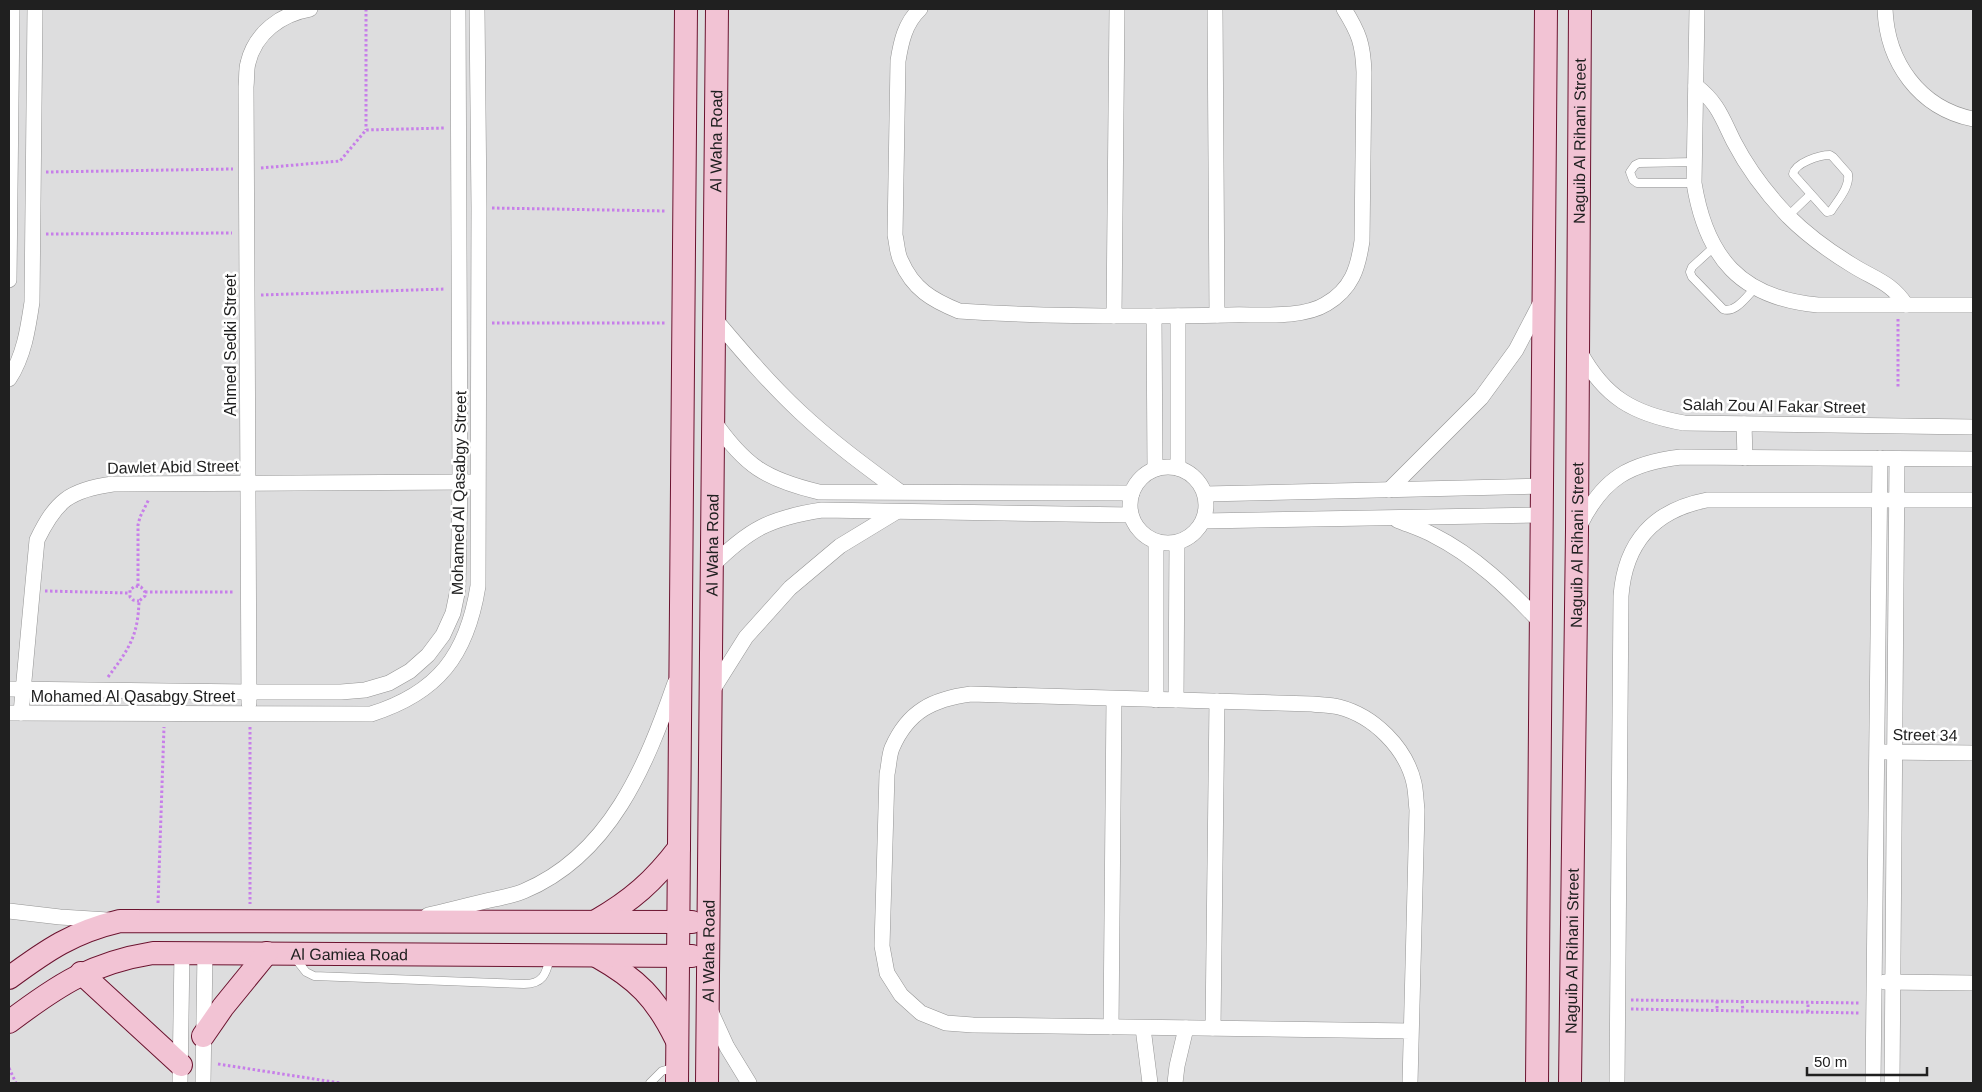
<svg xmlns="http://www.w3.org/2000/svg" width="1982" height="1092" font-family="Helvetica,sans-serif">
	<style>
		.residential { fill: #ddddde }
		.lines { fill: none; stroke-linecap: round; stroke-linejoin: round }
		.lane-casing { stroke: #949494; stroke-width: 9 }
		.street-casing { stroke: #949494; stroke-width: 16 }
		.secondary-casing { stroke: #6b132f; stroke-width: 24 }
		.path { stroke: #c77fe9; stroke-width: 3; stroke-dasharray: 2.5 2.5; stroke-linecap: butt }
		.lane { stroke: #fff; stroke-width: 8 }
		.street { stroke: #fff; stroke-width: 15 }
		.secondary { stroke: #f2c3d4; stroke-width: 22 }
		.labels { text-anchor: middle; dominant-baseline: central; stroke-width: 5; stroke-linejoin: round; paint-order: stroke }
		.street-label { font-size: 16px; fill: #202020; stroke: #fff }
	</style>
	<rect width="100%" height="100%" fill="#efe8ed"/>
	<rect class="residential" x="9" y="9" width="1964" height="1074"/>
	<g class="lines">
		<g class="lane-casing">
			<g id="lane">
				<path d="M 1830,155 L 1833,157 L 1848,174 C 1850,187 1838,200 1831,211 L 1827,212 L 1793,174 C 1795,163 1819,155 1830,155 Z"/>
				<path d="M 1694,183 L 1637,183 L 1633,180 L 1630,172 L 1635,165 L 1639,163 L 1695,162"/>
				<path d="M 1788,216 L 1810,195"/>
				<path d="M 1714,247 L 1692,267 L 1690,272 L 1692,277 L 1723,309 C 1735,314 1747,296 1755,288"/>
				<path d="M 295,958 L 306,972 L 314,976 L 524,984 C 543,984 546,974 550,958"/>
				<path d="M 650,1083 L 662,1071 L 676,1067"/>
			</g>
		</g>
		<g class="street-casing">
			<g id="street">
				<path d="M 920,9 C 905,23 901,42 898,61 L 895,235 C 897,243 897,254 901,261 C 913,289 932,300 959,311 C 1049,317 1139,317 1229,315 C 1257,314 1302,319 1326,304 C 1352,289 1358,268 1362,241 L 1364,72 C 1363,44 1359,33 1344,9"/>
				<path d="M 1215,9 L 1217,315"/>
				<path d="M 1697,9 L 1694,183 C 1706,257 1740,298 1818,305 L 1973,305"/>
				<path d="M 1885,9 C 1887,62 1919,108 1973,119"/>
				<path d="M 1696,86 C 1718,103 1722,118 1734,142 C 1748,169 1767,194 1788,216 C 1807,235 1829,251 1852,265 C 1874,279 1891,282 1906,305"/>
				<path d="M 9,280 L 12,9"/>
				<path d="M 1114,316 L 1117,9"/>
				<path d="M 1154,316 L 1155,469"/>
				<path d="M 714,318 C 741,350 769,383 800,412 C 831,441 865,466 899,491"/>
				<path d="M 1580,352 C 1605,398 1634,414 1684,423 L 1973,427"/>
				<path d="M 9,379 C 24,356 28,329 32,302 L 35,9"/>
				<path d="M 713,420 C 745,466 765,479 819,492 L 1132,493"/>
				<path d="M 1744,424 L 1745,458"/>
				<circle cx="1168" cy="505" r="38"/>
				<path d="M 1178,468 L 1178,316"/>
				<path d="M 1389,490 L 1481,398 L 1516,350 L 1541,302"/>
				<path d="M 1205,494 L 1542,486"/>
				<path d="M 1397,520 C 1409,525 1422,529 1433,535 C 1475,556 1509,589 1541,623"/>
				<path d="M 1203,521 L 1542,515"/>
				<path d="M 1580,525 C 1603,478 1630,463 1681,457 L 1973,459"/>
				<path d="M 1156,542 L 1156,700"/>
				<path d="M 712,566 C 749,529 770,518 822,510 L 1131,515"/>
				<path d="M 9,689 L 249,692 L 341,692 L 365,690 L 389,683 L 410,671 L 428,655 L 443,635 L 453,613 L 458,589 L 460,482 L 458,9"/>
				<path d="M 712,691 L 746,637 L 790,588 L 840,546 L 896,512"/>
				<path d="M 1176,700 L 1177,543"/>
				<path d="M 249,703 L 246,87 C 247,79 246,70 248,63 C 255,33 281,14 310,9"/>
				<path d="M 9,713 L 371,714 C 438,693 467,655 478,586 L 479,208 L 477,9"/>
				<path d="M 21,713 L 37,540 C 56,501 69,490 113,484 L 470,482"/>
				<path d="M 1885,752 L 1973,753"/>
				<path d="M 9,911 L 60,917 L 108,920"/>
				<path d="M 428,915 C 450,910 472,904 495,899 C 504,897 515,895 524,891 C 610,855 646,766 675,683"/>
				<path d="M 1885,982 L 1973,983"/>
				<path d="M 711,1012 L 727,1047 L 749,1083"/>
				<path d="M 1111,1027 L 1114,699"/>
				<path d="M 1143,1028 L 1150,1083"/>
				<path d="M 1213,1028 L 1217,701"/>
				<path d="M 180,1083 L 182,952"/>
				<path d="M 203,1083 L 205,952"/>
				<path d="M 1175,1083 L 1177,1066 L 1186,1028"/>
				<path d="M 1410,1083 L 1417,810 C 1416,802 1416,792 1414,783 C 1406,748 1374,716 1339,707 C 1331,705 1321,705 1312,704 L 971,694 C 933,699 908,711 892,748 C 889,755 889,766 887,774 L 882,946 L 887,973 L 901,995 L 921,1013 L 946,1023 L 973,1025 L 1411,1031"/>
				<path d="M 1617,1083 L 1621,596 C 1625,542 1654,510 1707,500 L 1973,500"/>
				<path d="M 1873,1083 L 1880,458"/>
				<path d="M 1892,1083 L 1897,459"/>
			</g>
		</g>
		<g class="secondary-casing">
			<g id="secondary">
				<path d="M 596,921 C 631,901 654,881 679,848"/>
				<path d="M 598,957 C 637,979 656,998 676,1039"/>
				<path d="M 81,973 L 181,1065"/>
				<path d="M 9,978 C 47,950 73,932 120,921 L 692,922"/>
				<path id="s1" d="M 9,1022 C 58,985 91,963 153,953 L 692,956"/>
				<path d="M 203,1036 L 223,1007 L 267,953"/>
				<path d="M 677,1083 L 686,9"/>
				<path id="s2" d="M 707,1083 L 717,9"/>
				<path d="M 1537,1083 L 1546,9"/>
				<path id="s3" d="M 1570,1083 L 1577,530 L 1580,9"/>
			</g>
		</g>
		<g class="path">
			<path d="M 366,9 L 366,130"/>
			<path d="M 261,168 L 340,161 L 366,130 L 445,128"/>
			<path d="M 46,172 L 233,169"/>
			<path d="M 492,208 L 666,211"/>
			<path d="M 46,234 L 232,233"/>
			<path d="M 261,295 L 445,289"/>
			<path d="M 1898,319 L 1898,388"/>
			<path d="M 492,323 L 666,323"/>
			<path d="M 138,586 L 138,525 L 140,517 L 149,499"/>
			<path d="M 45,591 L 130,593"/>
			<path d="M 145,592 L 234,592"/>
			<path d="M 108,677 C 129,649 138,636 139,601 L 145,596 L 145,592 L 141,587 L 135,586 L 130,590 L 130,597 L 133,600 L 139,601"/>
			<path d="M 250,727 L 250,904"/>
			<path d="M 158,903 L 164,727"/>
			<path d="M 1631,1000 L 1860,1003"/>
			<path d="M 1717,1001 L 1717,1011"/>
			<path d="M 1742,1001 L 1743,1011"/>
			<path d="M 1631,1009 L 1860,1013"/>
			<path d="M 1808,1012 L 1808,1002"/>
			<path d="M 218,1064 L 340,1083"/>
			<path d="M 9,1068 L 16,1083"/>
		</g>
		<use href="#lane" class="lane"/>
		<use href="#street" class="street"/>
		<use href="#secondary" class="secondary"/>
	</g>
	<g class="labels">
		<g class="street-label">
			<text stroke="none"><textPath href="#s2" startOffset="942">Al Waha Road</textPath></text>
			<text stroke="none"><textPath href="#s3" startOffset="942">Naguib Al Rihani Street</textPath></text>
			<text transform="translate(230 345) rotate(-90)">Ahmed Sedki Street</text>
			<text transform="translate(1774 406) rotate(1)">Salah Zou Al Fakar Street</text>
			<text transform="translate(173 467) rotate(-1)">Dawlet Abid Street</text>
			<text transform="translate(459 493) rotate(-89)">Mohamed Al Qasabgy Street</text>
			<text stroke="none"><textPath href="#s2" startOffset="538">Al Waha Road</textPath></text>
			<text stroke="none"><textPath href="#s3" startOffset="538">Naguib Al Rihani Street</textPath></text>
			<text x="133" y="696">Mohamed Al Qasabgy Street</text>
			<text transform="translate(1925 735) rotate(1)">Street 34</text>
			<text stroke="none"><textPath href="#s2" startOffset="132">Al Waha Road</textPath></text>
			<text stroke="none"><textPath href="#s3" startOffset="132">Naguib Al Rihani Street</textPath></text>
			<text stroke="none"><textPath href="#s1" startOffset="358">Al Gamiea Road</textPath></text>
		</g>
	</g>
	<rect width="1982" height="1092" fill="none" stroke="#202020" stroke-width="20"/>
	<path d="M1807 1067v8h120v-8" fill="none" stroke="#202020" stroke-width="2.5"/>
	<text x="1814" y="1067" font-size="15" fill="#202020" stroke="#ffffff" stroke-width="4" paint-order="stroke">50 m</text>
</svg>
